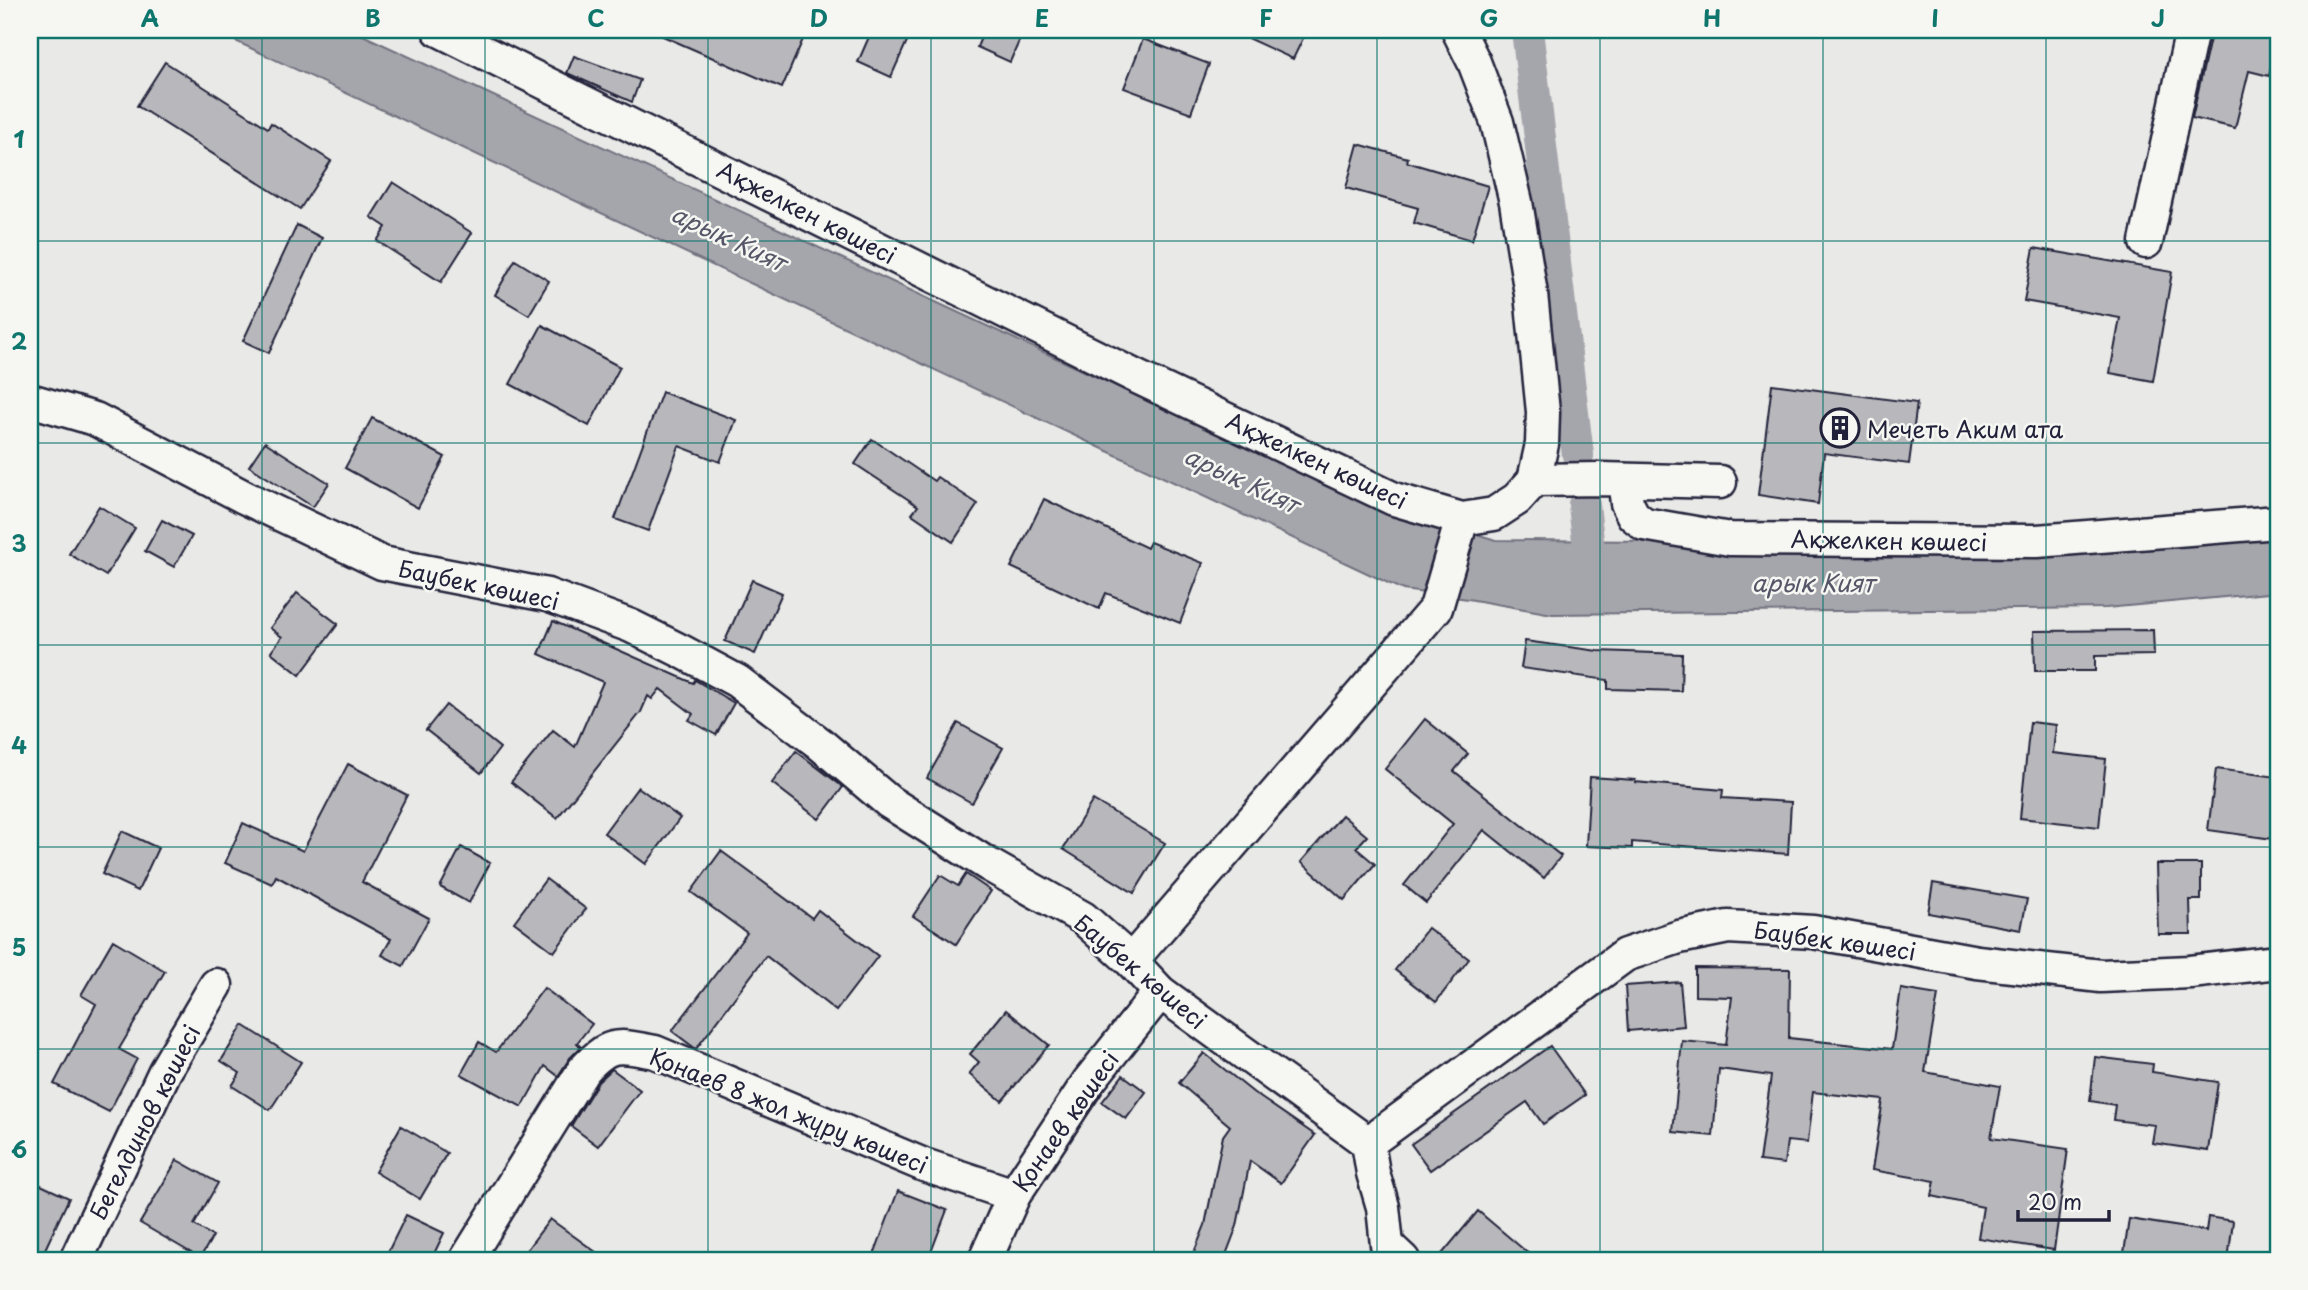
<svg xmlns="http://www.w3.org/2000/svg" width="2308" height="1290" font-family="'Playpen Sans',sans-serif">
	<style>
		.water { fill: #a5a5ac; stroke: #71717f; stroke-width: 2 }
		.lines { fill: none; stroke-linecap: round; stroke-linejoin: round }
		.canal { stroke: #a5a5ac; stroke-width: 32 }
		.building { fill: #b8b8bc; stroke: #22223b; stroke-width: 2 }
		.street-casing { stroke: #22223b; stroke-width: 37 }
		.street { stroke: #f6f6f2; stroke-width: 32 }
		.grid { fill: none; stroke: #0f766e; stroke-width: 2; stroke-opacity: 0.55 }
		.labels { text-anchor: middle; dominant-baseline: central; stroke-width: 5; stroke-linejoin: round; paint-order: stroke }
		.street-label { font-size: 23px; fill: #22223b; stroke: #f6f6f2 }
		.poi-label { font-size: 23px; fill: #22223b; stroke: #f6f6f2; text-anchor: start }
		.water-label { font-size: 24px; font-style: italic; fill: #565668; stroke: #f6f6f2 }
		.neatline { fill: none; stroke: #0f766e; stroke-width: 2.5 }
		.grid-label { font-size: 23px; text-anchor: middle; font-weight: bold; fill: #0f766e }
	</style>
	<rect width="100%" height="100%" fill="#e9e9e7"/>
	<filter id="ink" filterUnits="userSpaceOnUse"><feTurbulence type="fractalNoise" baseFrequency=".0143" numOctaves="2"/><feDisplacementMap in="SourceGraphic" scale="14" xChannelSelector="R" yChannelSelector="G"/><feConvolveMatrix kernelMatrix="1 2 1 2 8 2 1 2 1" color-interpolation-filters="sRGB"/></filter>
	<g filter="url(#ink)">
		<path class="water" d="M 212,30 L 352,30 L 1354,497 L 1496,540 L 1659,541 L 2026,557 L 2278,539 L 2278,592 L 2106,608 L 1552,614 L 1468,599 L 1403,590 Z"/>
		<g class="lines">
			<g class="canal">
				<path d="M 1527,30 L 1578,455"/>
				<path d="M 1584,505 L 1592,576"/>
			</g>
		</g>
		<g class="building">
			<path d="M 649,30 L 807,30 L 782,88 Z"/>
			<path d="M 872,30 L 912,30 L 891,77 L 858,62 Z"/>
			<path d="M 984,30 L 1024,30 L 1010,62 L 977,47 Z"/>
			<path d="M 1230,30 L 1307,30 L 1293,59 Z"/>
			<path d="M 2212,30 L 2253,30 L 2278,36 L 2269,76 L 2249,71 L 2235,128 L 2192,118 Z"/>
			<path d="M 1143,39 L 1209,64 L 1191,113 L 1124,88 Z"/>
			<path d="M 574,56 L 640,80 L 632,102 L 567,73 Z"/>
			<path d="M 165,62 L 268,128 L 271,123 L 331,161 L 300,209 L 137,106 Z"/>
			<path d="M 1358,144 L 1408,158 L 1407,162 L 1488,186 L 1472,240 L 1414,223 L 1418,208 L 1346,188 Z"/>
			<path d="M 393,182 L 472,233 L 441,282 L 377,241 L 386,227 L 371,217 Z"/>
			<path d="M 297,225 L 322,238 L 269,353 L 243,341 Z"/>
			<path d="M 2034,248 L 2172,272 L 2153,381 L 2110,373 L 2120,318 L 2024,301 Z"/>
			<path d="M 515,260 L 549,281 L 529,315 L 495,295 Z"/>
			<path d="M 542,325 L 620,367 L 589,426 L 510,384 Z"/>
			<path d="M 1772,384 L 1917,403 L 1909,464 L 1824,453 L 1818,504 L 1758,495 Z"/>
			<path d="M 662,392 L 736,420 L 720,462 L 679,446 L 648,531 L 615,519 Z"/>
			<path d="M 372,418 L 445,457 L 418,508 L 345,468 Z"/>
			<path d="M 872,439 L 934,481 L 937,477 L 978,504 L 953,542 L 912,514 L 918,506 L 855,464 Z"/>
			<path d="M 265,442 L 329,483 L 313,507 L 249,466 Z"/>
			<path d="M 1044,499 L 1147,548 L 1150,542 L 1203,563 L 1180,623 L 1106,593 L 1099,609 L 1011,567 Z"/>
			<path d="M 99,506 L 135,528 L 106,576 L 69,554 Z"/>
			<path d="M 162,520 L 192,536 L 174,567 L 145,551 Z"/>
			<path d="M 752,580 L 782,593 L 755,654 L 725,641 Z"/>
			<path d="M 297,593 L 338,624 L 300,675 L 271,652 L 282,637 L 270,628 Z"/>
			<path d="M 553,621 L 693,683 L 695,680 L 734,703 L 716,735 L 689,720 L 693,714 L 660,689 L 652,699 L 648,696 L 641,712 L 557,818 L 511,782 L 553,730 L 575,747 L 603,682 L 539,654 Z"/>
			<path d="M 2153,630 L 2154,655 L 2095,656 L 2095,671 L 2035,671 L 2034,631 Z"/>
			<path d="M 1525,641 L 1598,651 L 1682,654 L 1681,691 L 1608,689 L 1608,680 L 1521,668 Z"/>
			<path d="M 446,705 L 500,748 L 481,773 L 426,730 Z"/>
			<path d="M 1425,719 L 1468,754 L 1454,771 L 1561,856 L 1544,878 L 1484,830 L 1426,903 L 1404,885 L 1453,824 L 1385,769 Z"/>
			<path d="M 2030,722 L 2056,725 L 2053,753 L 2106,759 L 2099,827 L 2020,818 Z"/>
			<path d="M 958,723 L 1003,748 L 972,803 L 927,778 Z"/>
			<path d="M 796,751 L 843,787 L 819,819 L 772,783 Z"/>
			<path d="M 348,764 L 407,795 L 362,882 L 429,918 L 403,966 L 382,955 L 391,939 L 276,876 L 272,884 L 225,863 L 243,823 L 303,851 Z"/>
			<path d="M 2216,769 L 2278,777 L 2273,839 L 2208,830 Z"/>
			<path d="M 1590,777 L 1635,780 L 1635,782 L 1723,790 L 1722,798 L 1791,802 L 1788,854 L 1632,842 L 1632,848 L 1586,846 Z"/>
			<path d="M 638,787 L 680,818 L 646,864 L 604,833 Z"/>
			<path d="M 1093,800 L 1165,843 L 1134,893 L 1063,849 Z"/>
			<path d="M 1342,815 L 1367,836 L 1356,848 L 1375,864 L 1344,900 L 1301,862 Z"/>
			<path d="M 122,831 L 158,848 L 138,891 L 102,874 Z"/>
			<path d="M 461,847 L 490,863 L 469,903 L 440,887 Z"/>
			<path d="M 721,851 L 812,918 L 818,910 L 878,956 L 836,1011 L 766,956 L 696,1049 L 672,1031 L 747,933 L 691,892 Z"/>
			<path d="M 2156,864 L 2201,864 L 2201,900 L 2190,900 L 2191,934 L 2158,934 Z"/>
			<path d="M 966,874 L 991,891 L 956,944 L 913,916 L 940,875 L 958,886 Z"/>
			<path d="M 546,879 L 586,909 L 554,952 L 514,922 Z"/>
			<path d="M 1933,883 L 2027,899 L 2021,930 L 1928,913 Z"/>
			<path d="M 1428,928 L 1469,959 L 1436,1002 L 1395,970 Z"/>
			<path d="M 113,940 L 165,971 L 119,1049 L 137,1059 L 109,1112 L 54,1084 L 96,1004 L 81,995 Z"/>
			<path d="M 1695,968 L 1790,969 L 1789,1038 L 1892,1049 L 1901,989 L 1938,995 L 1925,1072 L 2000,1086 L 1991,1138 L 2068,1149 L 2054,1250 L 1978,1238 L 1983,1207 L 1932,1196 L 1935,1181 L 1872,1170 L 1883,1100 L 1813,1092 L 1807,1143 L 1787,1141 L 1784,1164 L 1759,1161 L 1771,1076 L 1719,1069 L 1713,1136 L 1673,1132 L 1682,1041 L 1726,1045 L 1732,997 L 1695,996 Z"/>
			<path d="M 1680,982 L 1684,1026 L 1628,1031 L 1625,986 Z"/>
			<path d="M 544,988 L 592,1024 L 577,1043 L 581,1047 L 570,1058 L 558,1076 L 545,1066 L 522,1107 L 461,1074 L 479,1042 L 496,1052 Z"/>
			<path d="M 1006,1010 L 1049,1045 L 1002,1101 L 969,1074 L 979,1062 L 970,1054 Z"/>
			<path d="M 243,1025 L 301,1062 L 270,1110 L 232,1086 L 240,1073 L 221,1061 Z"/>
			<path d="M 1550,1046 L 1585,1095 L 1543,1124 L 1527,1102 L 1430,1170 L 1411,1144 Z"/>
			<path d="M 1204,1053 L 1254,1093 L 1315,1135 L 1281,1183 L 1250,1161 L 1237,1226 L 1224,1260 L 1191,1260 L 1205,1225 L 1223,1136 L 1230,1126 L 1179,1083 Z"/>
			<path d="M 2095,1057 L 2153,1064 L 2152,1072 L 2218,1082 L 2208,1151 L 2152,1143 L 2155,1125 L 2113,1120 L 2115,1105 L 2090,1101 Z"/>
			<path d="M 612,1069 L 640,1090 L 598,1146 L 571,1126 L 598,1082 Z"/>
			<path d="M 1123,1075 L 1146,1092 L 1126,1119 L 1102,1102 Z"/>
			<path d="M 401,1126 L 447,1153 L 420,1199 L 375,1172 Z"/>
			<path d="M 177,1160 L 218,1183 L 194,1225 L 213,1236 L 200,1258 L 140,1223 Z"/>
			<path d="M 30,1180 L 69,1198 L 40,1260 L 30,1260 Z"/>
			<path d="M 898,1191 L 947,1210 L 928,1260 L 872,1260 Z"/>
			<path d="M 1478,1211 L 1536,1260 L 1437,1260 Z"/>
			<path d="M 406,1215 L 444,1233 L 431,1260 L 384,1260 Z"/>
			<path d="M 2208,1217 L 2233,1221 L 2228,1260 L 2123,1260 L 2129,1219 L 2206,1231 Z"/>
			<path d="M 550,1219 L 607,1260 L 519,1260 Z"/>
		</g>
		<g class="lines">
			<g class="street-casing">
				<g id="street">
					<path d="M 439,30 L 1137,377 L 1394,499 L 1462,519 L 1494,514 L 1517,499 L 1534,480 L 1601,479 L 1720,482"/>
					<path d="M 1458,30 L 1474,62 L 1497,122 L 1516,202 L 1531,294 L 1543,412 L 1542,444 L 1534,480"/>
					<path d="M 2146,242 L 2192,30"/>
					<path d="M 30,400 L 95,419 L 244,497 L 382,563 L 547,595 L 631,626 L 683,652 L 737,681 L 819,743 L 889,802 L 989,865 L 1083,918 L 1131,961 L 1160,992 L 1368,1143"/>
					<path d="M 1624,480 L 1627,503 L 1633,515 L 1644,524 L 1730,539 L 2037,541 L 2278,522"/>
					<path d="M 1131,961 L 1436,608 L 1462,519"/>
					<path d="M 1368,1143 L 1625,955 L 1679,937 L 1728,927 L 1813,932 L 1977,962 L 2101,976 L 2190,972 L 2278,962"/>
					<path d="M 1368,1143 L 1373,1173 L 1383,1207 L 1387,1245 L 1403,1260"/>
					<path d="M 76,1260 L 165,1071 L 216,985"/>
					<path d="M 466,1260 L 583,1071 C 610,1041 618,1045 655,1052 L 924,1165 L 1014,1195"/>
					<path d="M 985,1260 L 1014,1195 L 1089,1081 L 1160,992"/>
				</g>
			</g>
			<use href="#street" class="street"/>
		</g>
	</g>
	<path class="grid" d="M 262,30 L 262,1260M 485,30 L 485,1260M 708,30 L 708,1260M 931,30 L 931,1260M 1154,30 L 1154,1260M 1377,30 L 1377,1260M 1600,30 L 1600,1260M 1823,30 L 1823,1260M 2046,30 L 2046,1260M 30,241 L 2278,241M 30,443 L 2278,443M 30,645 L 2278,645M 30,847 L 2278,847M 30,1049 L 2278,1049"/>
	<defs>
		<g id="building-ring" transform="scale(2.0125)"><circle r="9.5" fill="#f6f6f2" stroke="#22223b" stroke-width="1.5"/><path d="M-4-6H4V6H1V3H-1V6H-4ZM-2.5-4.3h1.7v1.8h-1.7ZM.8-4.3h1.7v1.8H.8ZM-2.5-1h1.7V.8h-1.7ZM.8-1h1.7V.8H.8Z" fill="#22223b"/></g>
	</defs>
	<g fill-rule="evenodd">
		<use href="#building-ring" x="1840" y="428"/>
	</g>
	<g class="labels">
		<g class="street-label">
			<text transform="translate(807 212) rotate(27)">Ақжелкен көшесі</text>
			<text transform="translate(1317 460) rotate(25)">Ақжелкен көшесі</text>
			<text transform="translate(1889 540) rotate(1)">Ақжелкен көшесі</text>
			<text transform="translate(479 584) rotate(12)">Баубек көшесі</text>
			<text transform="translate(1835 940) rotate(8)">Баубек көшесі</text>
			<text transform="translate(1141 971) rotate(40)">Баубек көшесі</text>
			<text transform="translate(789 1110) rotate(22)">Қонаев 8 жол жүру көшесі</text>
			<text transform="translate(1065 1121) rotate(-55)">Қонаев көшесі</text>
			<text transform="translate(144 1122) rotate(-63)">Бегелдинов көшесі</text>
		</g>
		<g class="poi-label">
			<text x="1867" y="428">Мечеть Аким ата</text>
		</g>
		<g class="water-label">
			<text transform="translate(729 237) rotate(25)">арык Кият</text>
			<text transform="translate(1242 479) rotate(25)">арык Кият</text>
			<text x="1813" y="582">арык Кият</text>
		</g>
	</g>
	<rect width="2308" height="1290" fill="none" stroke="#f6f6f2" stroke-width="77"/>
	<path d="M2018 1210v10h91v-10" fill="none" stroke="#22223b" stroke-width="3.5"/>
	<text x="2028" y="1210" font-size="21" fill="#22223b" stroke="#f6f6f2" stroke-width="5" paint-order="stroke">20 m</text>
	<rect x="38" y="38" width="2232" height="1214" class="neatline"/>
	<g class="grid-label">
		<text x="150" y="27">A</text>
		<text x="373" y="27">B</text>
		<text x="596" y="27">C</text>
		<text x="819" y="27">D</text>
		<text x="1042" y="27">E</text>
		<text x="1266" y="27">F</text>
		<text x="1489" y="27">G</text>
		<text x="1712" y="27">H</text>
		<text x="1935" y="27">I</text>
		<text x="2158" y="27">J</text>
		<text x="19" y="148">1</text>
		<text x="19" y="350">2</text>
		<text x="19" y="552">3</text>
		<text x="19" y="754">4</text>
		<text x="19" y="956">5</text>
		<text x="19" y="1158">6</text>
	</g>
</svg>
